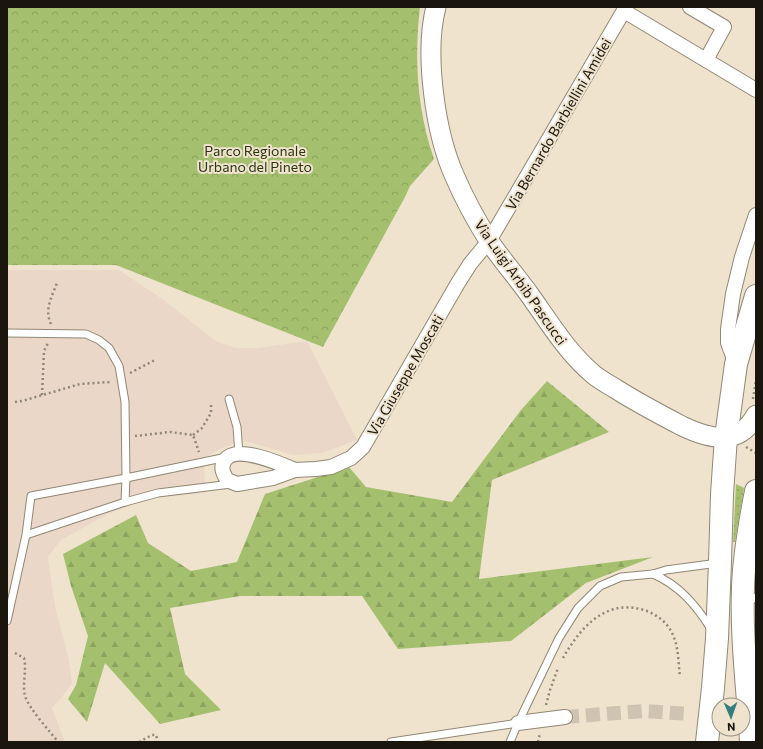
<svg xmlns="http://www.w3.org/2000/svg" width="763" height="749" font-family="Commissioner,sans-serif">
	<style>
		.medical { fill: #ead7c7 }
		.grass { fill: url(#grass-dots) }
		.forest { fill: url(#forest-firs) }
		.park { fill: url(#park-crowns) }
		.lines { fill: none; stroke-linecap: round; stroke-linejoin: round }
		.street-tunnel { stroke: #cfc4b1; stroke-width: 14; stroke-dasharray: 14 7; stroke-linecap: butt }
		.lane-casing { stroke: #918773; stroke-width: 9 }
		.street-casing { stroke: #918773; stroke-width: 16 }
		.secondary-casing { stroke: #918773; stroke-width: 21 }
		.primary-casing { stroke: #918773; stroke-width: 24 }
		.path { stroke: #8e8677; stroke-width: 2.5; stroke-dasharray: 2 3; stroke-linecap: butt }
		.lane { stroke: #fff; stroke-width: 7 }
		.street { stroke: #fff; stroke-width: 14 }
		.secondary { stroke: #fff; stroke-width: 19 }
		.primary { stroke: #fff; stroke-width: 22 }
		.labels { text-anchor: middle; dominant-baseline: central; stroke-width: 4; stroke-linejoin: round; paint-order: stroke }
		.street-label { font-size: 14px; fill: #1a160e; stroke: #efe3ce }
		.park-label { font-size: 14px; fill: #2a3612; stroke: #efe3ce }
	</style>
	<defs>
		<pattern id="grass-dots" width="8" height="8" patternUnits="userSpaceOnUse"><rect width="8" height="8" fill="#a4c06f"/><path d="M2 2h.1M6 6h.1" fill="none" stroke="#8da45f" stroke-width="1.8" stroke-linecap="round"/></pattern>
		<pattern id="forest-firs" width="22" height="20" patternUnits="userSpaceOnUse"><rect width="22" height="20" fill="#a4c06f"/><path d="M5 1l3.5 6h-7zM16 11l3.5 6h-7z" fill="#8da45f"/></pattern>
		<pattern id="park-crowns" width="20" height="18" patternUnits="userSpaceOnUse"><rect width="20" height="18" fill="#a4c06f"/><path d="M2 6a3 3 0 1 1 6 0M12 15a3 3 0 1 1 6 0" fill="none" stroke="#8da45f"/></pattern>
	</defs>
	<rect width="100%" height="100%" fill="#efe3ce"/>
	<path class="medical" d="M 7,270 L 119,270 L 165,301 L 217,342 L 236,348 L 258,348 L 307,341 L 357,440 L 322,453 L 293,455 L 242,440 L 220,449 L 204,458 L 205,493 L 152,498 L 108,514 L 61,540 L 48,557 L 55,607 L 68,656 L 72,683 L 62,697 L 52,708 L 65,742 L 7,742 Z"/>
	<path class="grass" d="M 736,484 L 744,488 L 735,542 L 733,542 Z"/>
	<path class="forest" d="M 547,381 L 609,432 L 492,480 L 479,579 L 653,557 L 586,583 L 511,641 L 398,649 L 362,596 L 240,596 L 170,608 L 185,674 L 221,710 L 160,724 L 105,663 L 87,722 L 68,699 L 76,685 L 88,636 L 71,586 L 63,554 L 136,515 L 148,543 L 191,571 L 237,562 L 265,494 L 349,467 L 366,487 L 452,502 L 521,410 Z"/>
	<path class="park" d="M 7,7 L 420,7 C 414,59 417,109 434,159 L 410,186 L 405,197 L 323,347 L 116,265 L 7,265 Z"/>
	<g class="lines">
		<path class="street-tunnel" d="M 565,717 L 644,711 L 690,714"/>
		<g class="lane-casing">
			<g id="lane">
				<path d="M 7,333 L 86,334 L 99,340 L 109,348 L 119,366 L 125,402 L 126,478 L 227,457"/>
				<path d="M 229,399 L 237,427 L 239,454"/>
				<path d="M 125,502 L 158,493 L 231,484"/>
				<path d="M 653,574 C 679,585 696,605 711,629"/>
				<path d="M 746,604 L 756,597"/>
				<path d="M 7,621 L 26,535 L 31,496 L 126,478 L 125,502 L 26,535"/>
				<path d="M 391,742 L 518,723"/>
				<path d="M 510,742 L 518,723 L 559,638 L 578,608 L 600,586 L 621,577 L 653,574 L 666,570 L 718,563"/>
			</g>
		</g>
		<g class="street-casing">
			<g id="street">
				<path d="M 690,7 L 724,27 L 706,60"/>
				<path d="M 624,11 L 756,90"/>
				<path d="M 736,364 L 728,343 L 728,329 L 733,294 L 742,257 L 756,215"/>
				<path d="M 295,470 C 281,464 236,444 225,460 C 220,467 223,473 227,480 L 237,484 L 273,478 L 295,470 L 316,469 L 331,467 L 351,458 L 363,447 L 458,283 L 470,264 L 489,241 L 626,7"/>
				<path d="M 518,723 L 565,717"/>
			</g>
		</g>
		<g class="secondary-casing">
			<path id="secondary" d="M 436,7 C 424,53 435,133 455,177 C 464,198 476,220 489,241 C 501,259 516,276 529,294 C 549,322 567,352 593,374 C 600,380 608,384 616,389 C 638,403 659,414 682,426 C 709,439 739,447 756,415"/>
		</g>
		<g class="primary-casing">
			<g id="primary">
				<path d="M 707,742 L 713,688 L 717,638 L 720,562 L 722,494 L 726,437 L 736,364 L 756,296"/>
				<path d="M 751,742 C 748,691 741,639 743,587 C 744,555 750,522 756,491"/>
			</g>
		</g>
		<g class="path">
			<path d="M 51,324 C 44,310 52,296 57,283"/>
			<path d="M 130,373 L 155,360"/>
			<path d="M 42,395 L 44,351 L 48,343"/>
			<path d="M 753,399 L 756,380"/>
			<path d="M 15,402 L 22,401 L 80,384 L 110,382 L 110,384"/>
			<path d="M 193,435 L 202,428 L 211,413 L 211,403"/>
			<path d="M 135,436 L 170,432 L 193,435 L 199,452"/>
			<path d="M 746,447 L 756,453"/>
			<path d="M 15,653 L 24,658 C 27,671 22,684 25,696 C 29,709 50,731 58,742"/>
			<path d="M 563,658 C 579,630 603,600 640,609 C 653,612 665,620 671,631 C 679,645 678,662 680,677"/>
			<path d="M 546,705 L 550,690 L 558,668"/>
			<path d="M 139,742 L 152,735 L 156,735 L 158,742"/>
			<path d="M 538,742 L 540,733"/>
		</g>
		<use href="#lane" class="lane"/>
		<use href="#street" class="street"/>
		<use href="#secondary" class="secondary"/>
		<use href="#primary" class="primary"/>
	</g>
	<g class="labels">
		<g class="street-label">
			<text transform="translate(558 124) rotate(-60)">Via Bernardo Barbiellini Amidei</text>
			<text transform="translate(521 282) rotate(55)">Via Luigi Arbib Pascucci</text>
			<text transform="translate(405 375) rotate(-60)">Via Giuseppe Moscati</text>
		</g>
		<g class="park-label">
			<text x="255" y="150">Parco Regionale<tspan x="255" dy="16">Urbano del Pineto</tspan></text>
		</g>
	</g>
	<rect width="763" height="749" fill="none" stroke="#1a160e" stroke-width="16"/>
	<g transform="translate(731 717) rotate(178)"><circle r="19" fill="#efe3ce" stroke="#9a9181"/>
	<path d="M0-3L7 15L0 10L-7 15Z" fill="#347d7f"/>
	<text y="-6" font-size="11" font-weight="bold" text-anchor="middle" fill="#1a160e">N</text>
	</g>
</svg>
